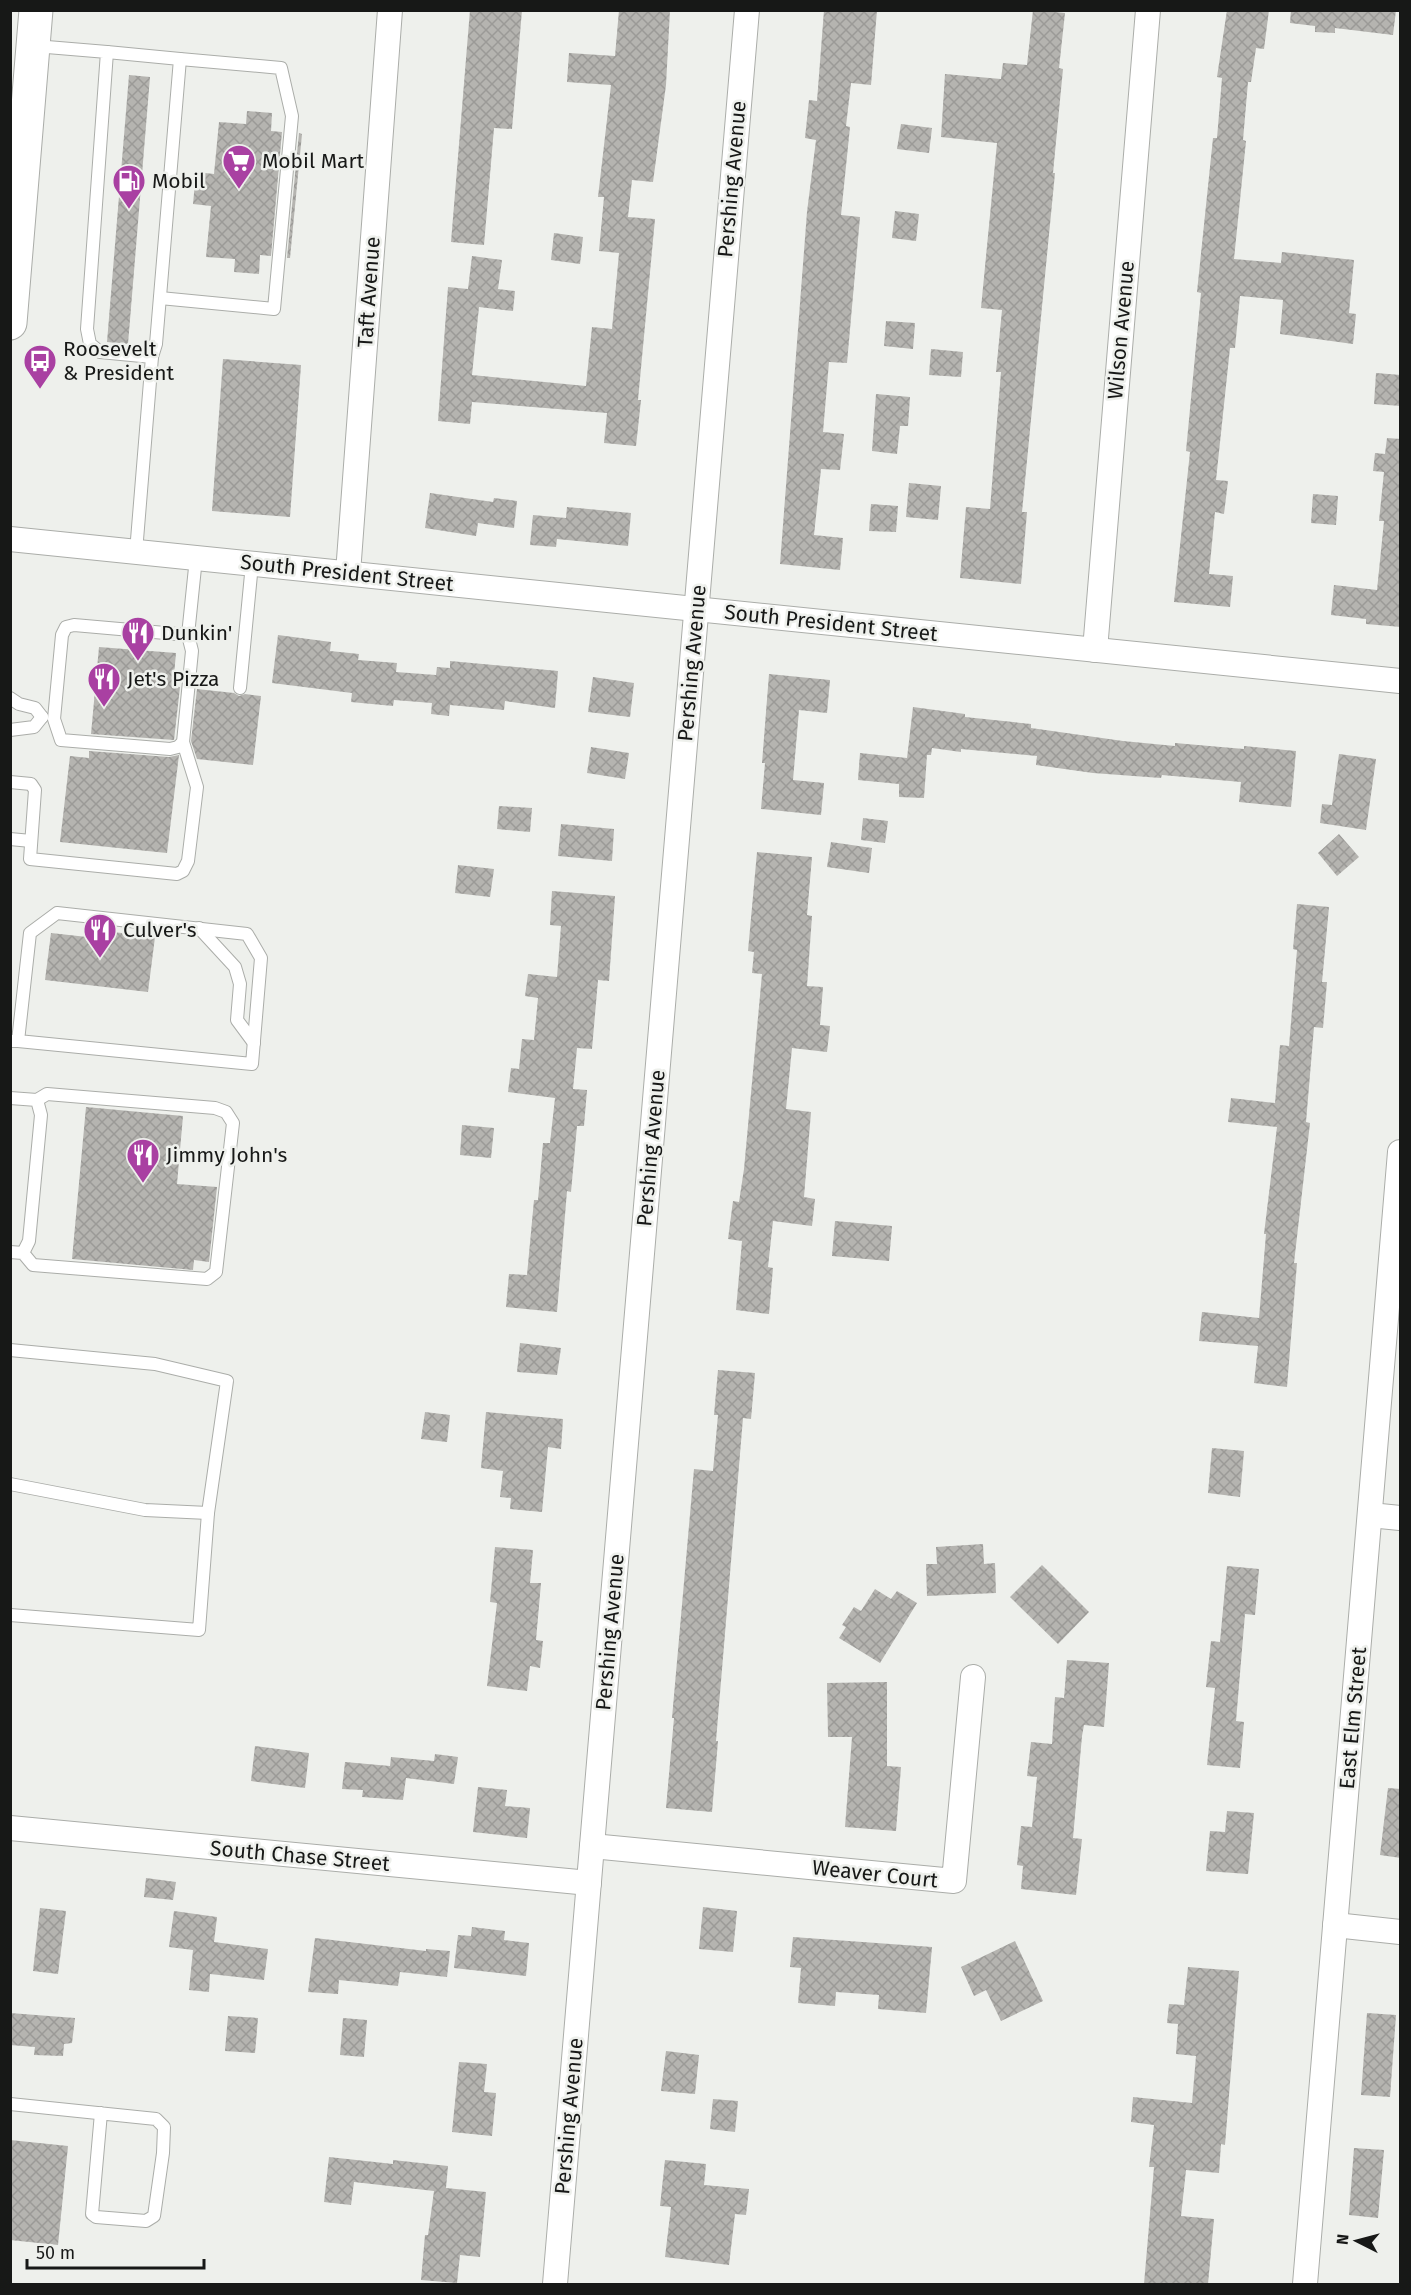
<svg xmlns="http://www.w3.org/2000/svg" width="1411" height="2295" font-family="'Fira Sans',sans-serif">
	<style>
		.building { fill: url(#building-cross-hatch) }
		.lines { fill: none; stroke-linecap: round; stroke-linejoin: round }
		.service-casing { stroke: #abada9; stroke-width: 14 }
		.minor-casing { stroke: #abada9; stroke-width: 26 }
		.primary-casing { stroke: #abada9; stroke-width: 35 }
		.service { stroke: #fff; stroke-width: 12 }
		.minor { stroke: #fff; stroke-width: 24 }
		.primary { stroke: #fff; stroke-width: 33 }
		.labels { text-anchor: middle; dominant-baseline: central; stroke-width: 5; stroke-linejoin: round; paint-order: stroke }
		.poi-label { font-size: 21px; fill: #171817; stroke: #eef0ec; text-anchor: start }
		.street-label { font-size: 21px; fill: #171817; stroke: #eef0ec }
	</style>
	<defs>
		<pattern id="building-cross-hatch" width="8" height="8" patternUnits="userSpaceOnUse" patternTransform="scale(1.5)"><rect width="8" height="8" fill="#b5b4b0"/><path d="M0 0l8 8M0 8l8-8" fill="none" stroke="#9b9a97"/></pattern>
	</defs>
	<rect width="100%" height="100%" fill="#eef0ec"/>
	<g class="building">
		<path d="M 470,10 L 522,10 L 512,129 L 494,128 L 484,245 L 451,242 Z"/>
		<path d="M 619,10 L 670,10 L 666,85 L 653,182 L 632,180 L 628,217 L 655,219 L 638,400 L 641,400 L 636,446 L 604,443 L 607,413 L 472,402 L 470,424 L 438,421 L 448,287 L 468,289 L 472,256 L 502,260 L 498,289 L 515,291 L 513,311 L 479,307 L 472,375 L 586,386 L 592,327 L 612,329 L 619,253 L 599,251 L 604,197 L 598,197 L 611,85 L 567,82 L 569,53 L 615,56 Z"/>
		<path d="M 824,10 L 877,10 L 871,85 L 851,83 L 846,126 L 850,127 L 841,215 L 860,217 L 847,363 L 829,362 L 823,432 L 844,434 L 840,470 L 821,469 L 814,535 L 843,538 L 840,570 L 780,564 L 807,212 L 816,140 L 805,138 L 809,100 L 817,101 Z"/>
		<path d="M 1033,10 L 1065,13 L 1059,68 L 1063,69 L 1053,173 L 1055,173 L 1022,512 L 1027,512 L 1021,584 L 960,578 L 966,507 L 990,509 L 996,433 L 1001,372 L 996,372 L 1002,310 L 981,308 L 997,143 L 941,137 L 945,74 L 1001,79 L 1003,63 L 1027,65 Z"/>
		<path d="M 1227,10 L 1269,10 L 1264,49 L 1256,48 L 1251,82 L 1248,82 L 1243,140 L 1246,141 L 1234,259 L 1281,263 L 1282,252 L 1354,260 L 1349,313 L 1356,314 L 1353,344 L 1280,334 L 1283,300 L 1240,296 L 1235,348 L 1230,348 L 1216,480 L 1228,481 L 1224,514 L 1215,512 L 1209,574 L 1233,576 L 1230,607 L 1174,602 L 1190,452 L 1186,451 L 1201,293 L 1197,292 L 1213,138 L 1217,138 L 1222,78 L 1217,77 Z"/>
		<path d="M 1291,10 L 1396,10 L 1393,35 L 1335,28 L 1335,33 L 1315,32 L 1315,26 L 1290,23 Z"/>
		<path d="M 129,75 L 150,77 L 128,344 L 107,342 Z"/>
		<path d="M 247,111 L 272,113 L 271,131 L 282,132 L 271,256 L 260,255 L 259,274 L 234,272 L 235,259 L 206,257 L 211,206 L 193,204 L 196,172 L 214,174 L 219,122 L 246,124 Z"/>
		<path d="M 901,124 L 932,128 L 929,153 L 897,149 Z"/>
		<path d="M 299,133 L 302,134 L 290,258 L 287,258 Z"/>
		<path d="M 895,211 L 919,214 L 916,241 L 892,238 Z"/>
		<path d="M 554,233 L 583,237 L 580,264 L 551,260 Z"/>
		<path d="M 886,321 L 915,323 L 913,349 L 884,346 Z"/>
		<path d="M 931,349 L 963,352 L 961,377 L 929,375 Z"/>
		<path d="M 223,359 L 301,365 L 290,517 L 212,511 Z"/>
		<path d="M 1376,373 L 1401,375 L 1401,406 L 1374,404 Z"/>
		<path d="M 876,394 L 910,397 L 908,426 L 900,426 L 897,454 L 872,451 Z"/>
		<path d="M 1387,438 L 1401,439 L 1401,627 L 1366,624 L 1366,619 L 1331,615 L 1334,585 L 1377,590 L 1384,521 L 1379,521 L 1384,472 L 1373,471 L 1375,453 L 1385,454 Z"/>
		<path d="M 909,483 L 941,486 L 938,520 L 906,517 Z"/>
		<path d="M 430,493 L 493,502 L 494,498 L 517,501 L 514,528 L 478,523 L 476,536 L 425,528 Z"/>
		<path d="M 1313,494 L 1338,496 L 1336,525 L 1311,523 Z"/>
		<path d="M 871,504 L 898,506 L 896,532 L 869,531 Z"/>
		<path d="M 567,507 L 631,513 L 628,546 L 557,539 L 556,547 L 530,545 L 533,515 L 566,518 Z"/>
		<path d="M 278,635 L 331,642 L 330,651 L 359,654 L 358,660 L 397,663 L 396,672 L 436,675 L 437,667 L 450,668 L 450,661 L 558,671 L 555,708 L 505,701 L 504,710 L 450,705 L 449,716 L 431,714 L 432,703 L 394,700 L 393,706 L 351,702 L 352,693 L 272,683 Z"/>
		<path d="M 99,647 L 176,653 L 173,686 L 180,687 L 174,740 L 91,734 Z"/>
		<path d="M 769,674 L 830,680 L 827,713 L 799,710 L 793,780 L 824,783 L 821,815 L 761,809 L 765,763 L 762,763 Z"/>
		<path d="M 593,677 L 634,683 L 630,717 L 588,712 Z"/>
		<path d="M 197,689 L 234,693 L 239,696 L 245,694 L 261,696 L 253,765 L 197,759 L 191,741 Z"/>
		<path d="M 913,707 L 965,714 L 965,717 L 1031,724 L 1031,728 L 1123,741 L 1175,746 L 1175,743 L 1244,749 L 1244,746 L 1296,751 L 1291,807 L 1239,802 L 1241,782 L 1162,775 L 1161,778 L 1093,773 L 1036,765 L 1037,756 L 961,749 L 961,752 L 932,748 L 931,755 L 927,755 L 924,798 L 899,797 L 899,784 L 858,780 L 860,753 L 907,758 Z"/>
		<path d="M 591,747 L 629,753 L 625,779 L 587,773 Z"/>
		<path d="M 89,751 L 169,757 L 179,755 L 167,853 L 60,842 L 70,756 L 89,758 Z"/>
		<path d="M 1339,754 L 1376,759 L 1366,830 L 1320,823 L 1322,804 L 1332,805 Z"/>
		<path d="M 499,806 L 532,808 L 530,832 L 497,829 Z"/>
		<path d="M 863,818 L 888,821 L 885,843 L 861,840 Z"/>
		<path d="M 561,824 L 614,829 L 612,861 L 558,856 Z"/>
		<path d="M 1339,834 L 1359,857 L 1337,876 L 1318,853 Z"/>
		<path d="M 831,842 L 872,848 L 869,873 L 827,867 Z"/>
		<path d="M 757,852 L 812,857 L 807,915 L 812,916 L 807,986 L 823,987 L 820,1025 L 830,1026 L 827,1052 L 792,1048 L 786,1109 L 811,1112 L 804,1197 L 815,1199 L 812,1226 L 773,1221 L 768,1267 L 773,1268 L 769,1314 L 736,1310 L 742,1241 L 728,1239 L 733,1201 L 739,1202 L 744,1169 L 762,974 L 752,973 L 754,952 L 748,951 Z"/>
		<path d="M 458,865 L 494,869 L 490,897 L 455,893 Z"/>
		<path d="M 552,891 L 615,896 L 609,981 L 598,980 L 592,1049 L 577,1048 L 573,1089 L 587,1090 L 584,1126 L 577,1126 L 571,1192 L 567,1191 L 557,1312 L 506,1307 L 509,1274 L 527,1275 L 534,1200 L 538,1200 L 543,1143 L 550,1143 L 555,1098 L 508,1092 L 511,1068 L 519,1069 L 522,1039 L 534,1040 L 538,998 L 525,996 L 528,974 L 557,977 L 561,926 L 550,925 Z"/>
		<path d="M 1297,904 L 1329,907 L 1322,982 L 1327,982 L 1323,1028 L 1314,1027 L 1306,1122 L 1310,1123 L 1294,1263 L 1297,1263 L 1287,1387 L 1254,1383 L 1258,1346 L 1199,1341 L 1202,1312 L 1259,1318 L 1266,1234 L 1264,1234 L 1277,1127 L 1228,1122 L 1231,1098 L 1275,1103 L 1280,1045 L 1289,1046 L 1297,950 L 1293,949 Z"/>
		<path d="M 97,930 L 155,937 L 148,992 L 45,980 L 51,933 L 96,938 Z"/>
		<path d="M 86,1107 L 183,1116 L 177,1184 L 217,1187 L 209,1262 L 194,1260 L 193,1270 L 72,1259 Z"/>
		<path d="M 462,1125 L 494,1128 L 491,1158 L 460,1155 Z"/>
		<path d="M 835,1221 L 892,1226 L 889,1261 L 832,1256 Z"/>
		<path d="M 520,1343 L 561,1348 L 557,1375 L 517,1372 Z"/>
		<path d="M 718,1370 L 755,1373 L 751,1419 L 743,1418 L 716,1741 L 718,1741 L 712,1812 L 666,1808 L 674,1718 L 672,1718 L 694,1469 L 713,1471 L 718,1415 L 714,1415 Z"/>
		<path d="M 425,1412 L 450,1415 L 447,1442 L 421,1439 Z"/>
		<path d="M 486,1412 L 563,1419 L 561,1449 L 548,1447 L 542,1512 L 510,1509 L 511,1498 L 500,1497 L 503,1471 L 481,1468 Z"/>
		<path d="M 1212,1448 L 1244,1451 L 1240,1497 L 1208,1493 Z"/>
		<path d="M 983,1544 L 984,1564 L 995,1563 L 996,1593 L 927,1596 L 926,1564 L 937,1564 L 936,1547 Z"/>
		<path d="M 495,1547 L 533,1550 L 530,1583 L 541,1583 L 536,1640 L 543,1641 L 540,1668 L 530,1666 L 527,1691 L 487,1686 L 497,1603 L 490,1602 Z"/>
		<path d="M 1042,1565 L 1089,1612 L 1058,1644 L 1010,1597 Z"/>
		<path d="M 1227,1566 L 1259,1569 L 1255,1615 L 1245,1614 L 1236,1721 L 1244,1722 L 1240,1768 L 1207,1765 L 1215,1688 L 1206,1687 L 1211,1641 L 1220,1642 Z"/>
		<path d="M 875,1589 L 891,1599 L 897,1591 L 917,1603 L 880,1663 L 839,1638 L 846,1627 L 842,1625 L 854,1607 L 861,1611 Z"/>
		<path d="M 1067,1660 L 1109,1663 L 1104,1727 L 1084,1725 L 1082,1736 L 1073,1838 L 1082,1839 L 1076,1895 L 1021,1889 L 1023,1866 L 1017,1865 L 1021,1826 L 1032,1827 L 1037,1777 L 1027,1776 L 1031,1742 L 1052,1744 L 1055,1697 L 1064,1698 Z"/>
		<path d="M 887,1682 L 887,1766 L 901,1767 L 896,1831 L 845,1827 L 852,1737 L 828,1737 L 827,1683 Z"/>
		<path d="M 255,1746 L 309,1753 L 305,1788 L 251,1781 Z"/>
		<path d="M 435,1754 L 458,1757 L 454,1784 L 406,1778 L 403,1800 L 362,1797 L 363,1790 L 342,1789 L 345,1762 L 390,1766 L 391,1757 L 434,1761 Z"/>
		<path d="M 478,1787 L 507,1790 L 505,1806 L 530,1808 L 527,1838 L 473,1832 Z"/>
		<path d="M 1388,1788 L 1401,1789 L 1401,1858 L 1380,1855 Z"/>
		<path d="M 1227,1811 L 1254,1813 L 1248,1874 L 1206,1871 L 1210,1831 L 1225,1832 Z"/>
		<path d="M 146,1878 L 176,1882 L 173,1900 L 144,1897 Z"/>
		<path d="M 703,1907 L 737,1911 L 733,1952 L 699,1949 Z"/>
		<path d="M 40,1908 L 66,1911 L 58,1974 L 33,1971 Z"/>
		<path d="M 174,1911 L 217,1917 L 214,1942 L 268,1949 L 264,1980 L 210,1974 L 209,1992 L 189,1990 L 193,1950 L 169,1947 Z"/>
		<path d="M 472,1927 L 505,1931 L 504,1940 L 529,1943 L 526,1976 L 454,1968 L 458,1935 L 471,1936 Z"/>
		<path d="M 793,1937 L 932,1947 L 926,2013 L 878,2009 L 879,1995 L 836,1992 L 835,2006 L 798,2003 L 801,1968 L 790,1967 Z"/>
		<path d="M 315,1938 L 426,1951 L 426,1949 L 450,1951 L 447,1977 L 400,1972 L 398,1986 L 339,1980 L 338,1994 L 308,1992 Z"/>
		<path d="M 1015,1941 L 1043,2001 L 1001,2021 L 986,1990 L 974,1996 L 961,1967 Z"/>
		<path d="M 1188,1967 L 1239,1971 L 1225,2145 L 1221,2144 L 1219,2173 L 1186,2170 L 1181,2216 L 1214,2219 L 1208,2284 L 1144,2284 L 1154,2167 L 1149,2167 L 1154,2125 L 1131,2122 L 1133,2097 L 1192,2103 L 1196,2056 L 1176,2054 L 1178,2024 L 1167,2023 L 1169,2004 L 1184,2005 Z"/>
		<path d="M 10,2013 L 75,2018 L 72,2043 L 64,2044 L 63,2056 L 34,2055 L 35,2047 L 10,2045 Z"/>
		<path d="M 1367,2013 L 1396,2015 L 1390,2097 L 1361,2095 Z"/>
		<path d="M 228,2016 L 258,2018 L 255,2053 L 225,2051 Z"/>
		<path d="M 343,2018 L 367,2020 L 364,2057 L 340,2055 Z"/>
		<path d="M 666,2051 L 699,2055 L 695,2094 L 661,2091 Z"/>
		<path d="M 459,2062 L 487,2064 L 484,2092 L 496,2093 L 492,2136 L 452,2132 Z"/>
		<path d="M 713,2099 L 738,2101 L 735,2132 L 710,2129 Z"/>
		<path d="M 10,2140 L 68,2146 L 58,2245 L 10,2240 Z"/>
		<path d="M 1354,2148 L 1384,2150 L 1378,2218 L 1349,2215 Z"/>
		<path d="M 329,2157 L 393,2164 L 393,2160 L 448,2166 L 446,2188 L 486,2192 L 480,2257 L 460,2255 L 457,2283 L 421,2280 L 425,2235 L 428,2235 L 434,2191 L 354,2182 L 351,2205 L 324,2202 Z"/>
		<path d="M 665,2160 L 706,2164 L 704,2185 L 749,2189 L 746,2215 L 735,2214 L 729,2265 L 665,2257 L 671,2207 L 660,2206 Z"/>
	</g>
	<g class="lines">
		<g class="service-casing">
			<g id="service">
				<path d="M 35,46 L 107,52 L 87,329 L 90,344 L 100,352 L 152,357 L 136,552"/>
				<path d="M 107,52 L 180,59 L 156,344 L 152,357"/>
				<path d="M 160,298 L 274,309 L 292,116 L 281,68 L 180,59"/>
				<path d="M 188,635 L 74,625 L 66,627 L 62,635 L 54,719 L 61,740 L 170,749 L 178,747 L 183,742 L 192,651 L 188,635 L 196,558"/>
				<path d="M 240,688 L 252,564"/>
				<path d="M 10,698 L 19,704 L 35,708 L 42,717"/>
				<path d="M 10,730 L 34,727 L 42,717"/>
				<path d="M 10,782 L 31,784 L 35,790 L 30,859 L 177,874 L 183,871 L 188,861 L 197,787 L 183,742"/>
				<path d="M 10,839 L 31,841"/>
				<path d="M 199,928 L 235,967 L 240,984 L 237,1020 L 254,1043"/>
				<path d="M 10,1041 L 18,1041 L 252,1064 L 261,958 L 247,934 L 57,913 L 30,933 L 18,1041"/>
				<path d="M 10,1098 L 37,1100 L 41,1115 L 29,1241 L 23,1253"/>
				<path d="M 10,1252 L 23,1253 L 33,1265 L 207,1279 L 216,1272 L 233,1123 L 226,1112 L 215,1108 L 47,1094 L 37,1100"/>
				<path d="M 10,1350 L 155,1364 L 227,1381 L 208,1513 L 145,1510 L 10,1484"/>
				<path d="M 10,1615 L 199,1630 L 208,1513"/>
				<path d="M 10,2104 L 156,2119 L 164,2127 L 163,2153 L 154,2216 L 146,2221 L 96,2217 L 92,2214 L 101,2113"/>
			</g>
		</g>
		<g class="minor-casing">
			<g id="minor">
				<path d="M 10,539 L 1400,681"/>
				<path d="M 348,573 L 390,10"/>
				<path d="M 1095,650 L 1148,10"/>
				<path d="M 1370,1515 L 1400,1518"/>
				<path d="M 10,1828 L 589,1883"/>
				<path d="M 592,1846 L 954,1881 L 973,1677"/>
				<path d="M 1335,1925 L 1400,1932"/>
				<path d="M 555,2284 L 747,10"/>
				<path d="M 1305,2284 L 1400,1152"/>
			</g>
		</g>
		<g class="primary-casing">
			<path id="primary" d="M 10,323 L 36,10"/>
		</g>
		<use href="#service" class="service"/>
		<use href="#minor" class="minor"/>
		<use href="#primary" class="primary"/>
	</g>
	<defs>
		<g id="supermarket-pin" transform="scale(1.725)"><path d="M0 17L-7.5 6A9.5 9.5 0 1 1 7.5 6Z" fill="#a940a2" stroke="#eef0ec"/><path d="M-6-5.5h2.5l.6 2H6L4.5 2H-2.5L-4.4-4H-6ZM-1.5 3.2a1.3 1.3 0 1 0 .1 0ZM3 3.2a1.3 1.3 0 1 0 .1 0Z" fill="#fff"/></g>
		<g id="fuel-pin" transform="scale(1.725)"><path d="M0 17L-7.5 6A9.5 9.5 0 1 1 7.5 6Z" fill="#a940a2" stroke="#eef0ec"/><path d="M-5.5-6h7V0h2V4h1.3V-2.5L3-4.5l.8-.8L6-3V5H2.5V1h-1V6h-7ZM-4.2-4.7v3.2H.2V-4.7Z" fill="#fff"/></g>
		<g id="bus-pin" transform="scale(1.725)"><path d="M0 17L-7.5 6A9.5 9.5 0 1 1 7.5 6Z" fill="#a940a2" stroke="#eef0ec"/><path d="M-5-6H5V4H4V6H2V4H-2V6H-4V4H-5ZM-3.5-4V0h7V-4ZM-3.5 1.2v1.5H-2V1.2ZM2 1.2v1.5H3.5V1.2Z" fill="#fff"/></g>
		<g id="restaurant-pin" transform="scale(1.725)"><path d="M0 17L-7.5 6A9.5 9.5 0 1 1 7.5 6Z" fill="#a940a2" stroke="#eef0ec"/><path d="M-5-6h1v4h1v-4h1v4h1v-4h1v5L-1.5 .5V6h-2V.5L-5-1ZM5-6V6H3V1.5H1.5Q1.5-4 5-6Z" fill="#fff"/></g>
	</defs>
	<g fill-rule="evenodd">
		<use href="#supermarket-pin" x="239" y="161"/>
		<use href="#fuel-pin" x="129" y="181"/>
		<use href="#bus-pin" x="40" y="361"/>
		<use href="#restaurant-pin" x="138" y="633"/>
		<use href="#restaurant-pin" x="104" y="679"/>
		<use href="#restaurant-pin" x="100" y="930"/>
		<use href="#restaurant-pin" x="143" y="1155"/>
	</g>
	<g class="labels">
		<g class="poi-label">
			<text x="262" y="161">Mobil Mart</text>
			<text x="152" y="181">Mobil</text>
			<text x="63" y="349">Roosevelt<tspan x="63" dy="24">&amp; President</tspan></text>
			<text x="161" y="633">Dunkin'</text>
			<text x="127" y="679">Jet's Pizza</text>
			<text x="123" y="930">Culver's</text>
			<text x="166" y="1155">Jimmy John's</text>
		</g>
		<g class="street-label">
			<text transform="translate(732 179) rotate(-85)">Pershing Avenue</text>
			<text transform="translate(369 292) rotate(-86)">Taft Avenue</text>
			<text transform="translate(1121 330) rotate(-85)">Wilson Avenue</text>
			<text transform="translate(347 573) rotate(6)">South President Street</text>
			<text transform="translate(831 623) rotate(6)">South President Street</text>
			<text transform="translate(692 663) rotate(-85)">Pershing Avenue</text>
			<text transform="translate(651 1148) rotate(-85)">Pershing Avenue</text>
			<text transform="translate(610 1632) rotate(-85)">Pershing Avenue</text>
			<text transform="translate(1353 1718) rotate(-85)">East Elm Street</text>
			<text transform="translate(300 1856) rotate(5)">South Chase Street</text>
			<text transform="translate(875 1874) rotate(6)">Weaver Court</text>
			<text transform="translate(569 2116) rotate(-85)">Pershing Avenue</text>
		</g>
	</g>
	<rect width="1411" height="2295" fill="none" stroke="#171817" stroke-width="24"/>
	<g transform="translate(1357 2241) rotate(276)" stroke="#eef0ec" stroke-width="4.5" paint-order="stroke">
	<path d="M0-4.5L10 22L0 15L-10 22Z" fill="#171817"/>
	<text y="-9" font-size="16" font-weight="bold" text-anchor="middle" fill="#171817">N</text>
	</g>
	<path d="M27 2259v9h177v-9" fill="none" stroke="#171817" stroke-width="3"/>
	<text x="36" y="2259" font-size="18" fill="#171817" stroke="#eef0ec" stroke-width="4.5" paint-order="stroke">50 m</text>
</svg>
